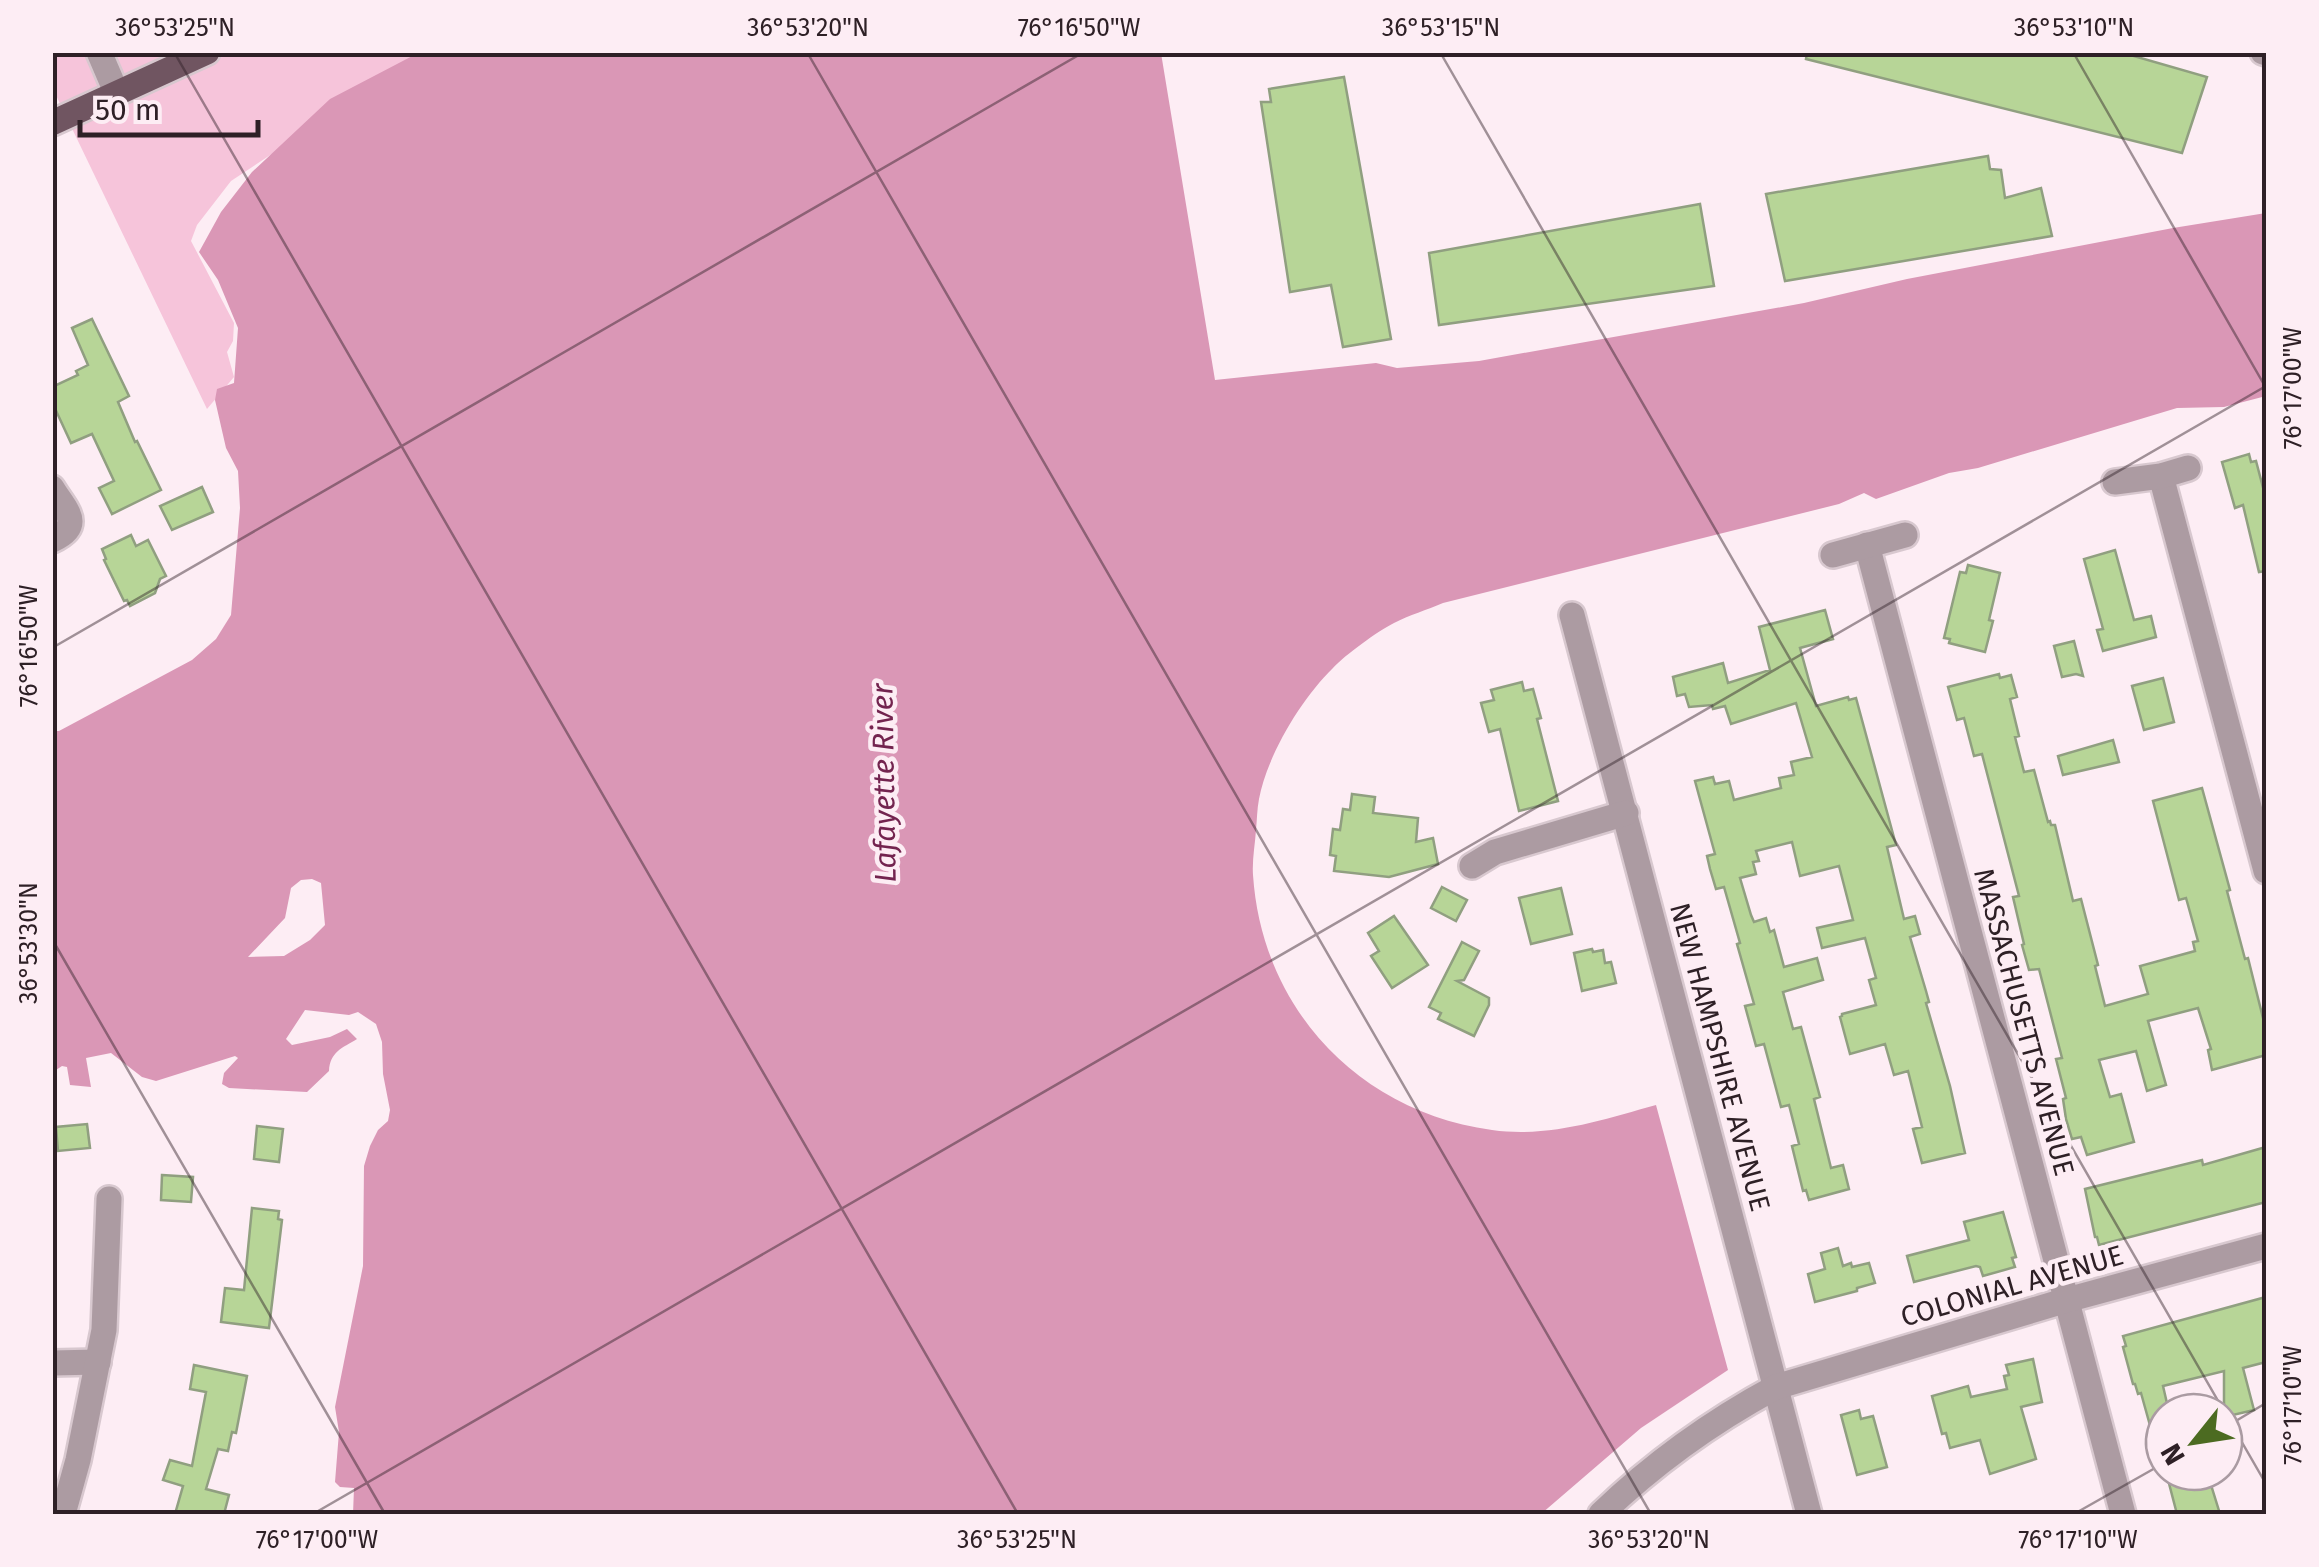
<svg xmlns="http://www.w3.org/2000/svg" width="2319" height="1567" font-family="'Fira Sans',sans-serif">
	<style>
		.green { fill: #f6c4da }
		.water { fill: #da97b6; fill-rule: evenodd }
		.building { fill: #b7d597; stroke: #909f80; stroke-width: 2.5 }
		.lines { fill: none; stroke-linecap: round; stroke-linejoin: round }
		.minor-casing { stroke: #d8c8cf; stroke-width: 30 }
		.major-casing { stroke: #d8c8cf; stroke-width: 30 }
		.minor { stroke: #ac9ba2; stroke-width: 25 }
		.major { stroke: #705561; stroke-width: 25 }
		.ticks { fill: none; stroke: #2e2026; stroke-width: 2.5; stroke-opacity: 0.45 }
		.labels { text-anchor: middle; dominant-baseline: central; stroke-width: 9; stroke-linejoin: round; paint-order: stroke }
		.street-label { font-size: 28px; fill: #2e2026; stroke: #fdedf4 }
		.water-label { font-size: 30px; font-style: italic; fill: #73244f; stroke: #fdedf4 }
		.neatline { fill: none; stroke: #2e2026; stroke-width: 4 }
		.ticks-label { font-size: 25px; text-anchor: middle; fill: #2e2026 }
	</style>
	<rect width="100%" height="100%" fill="#fdedf4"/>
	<path class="green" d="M 53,53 L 483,53 L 356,98 L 231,181 L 197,225 L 191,241 L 234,323 L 233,341 L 227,352 L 234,377 L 207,409 L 53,89 Z"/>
	<path class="water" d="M 420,52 L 1161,53 L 1215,380 L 1376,363 L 1397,368 L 1479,361 L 1804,303 L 1907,279 L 2173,228 L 2266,213 L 2266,396 L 2224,407 L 2177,408 L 1978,468 L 1949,473 L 1876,499 L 1864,493 L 1839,504 L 1443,603 C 1427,610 1409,615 1394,623 C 1378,631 1345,655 1333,668 C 1301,699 1267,756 1259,799 C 1257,809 1257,820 1256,830 C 1255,845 1252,860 1253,875 C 1262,1009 1359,1112 1492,1130 C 1549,1138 1602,1120 1656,1105 L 1728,1370 L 1641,1428 L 1541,1514 L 353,1514 L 354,1488 L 340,1487 L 335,1482 L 339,1432 L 335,1407 L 363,1266 L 364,1166 L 370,1146 L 378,1130 L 388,1121 L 390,1110 L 383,1074 L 382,1042 L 376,1024 L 358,1012 L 349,1015 L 305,1010 L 286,1039 L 292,1045 L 330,1037 L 347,1029 L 357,1039 C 342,1048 330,1052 329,1071 L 307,1092 L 229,1088 L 222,1084 L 224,1073 L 238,1058 L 235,1056 L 156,1081 L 142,1077 L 111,1053 L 86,1058 L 91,1087 L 70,1085 L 67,1067 L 62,1066 L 53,1072 L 52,731 L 59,731 L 192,660 L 216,639 L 231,615 L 240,508 L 238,471 L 226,448 L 215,400 L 217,389 L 234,383 L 238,328 L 218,280 L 199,252 L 221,212 L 252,172 L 330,99 ZM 312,879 L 321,883 L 325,925 L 310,940 L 284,956 L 248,957 L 285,918 L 291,888 L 301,880 Z"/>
	<g class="building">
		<path d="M 1807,52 L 2120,52 L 2207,77 L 2182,153 L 1806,59 Z"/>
		<path d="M 1344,77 L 1391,339 L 1343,347 L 1331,285 L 1290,292 L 1261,102 L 1271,102 L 1269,89 Z"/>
		<path d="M 1988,156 L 1990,169 L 2001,170 L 2005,198 L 2041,188 L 2052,236 L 1785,281 L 1766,194 Z"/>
		<path d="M 1700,204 L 1714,286 L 1439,325 L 1429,253 Z"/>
		<path d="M 92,319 L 129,396 L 118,402 L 135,442 L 137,441 L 161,490 L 112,514 L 99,488 L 114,481 L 92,434 L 71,443 L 52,402 L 52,387 L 78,375 L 76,371 L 88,365 L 72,328 Z"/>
		<path d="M 2249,454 L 2251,462 L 2256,461 L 2266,499 L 2266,571 L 2259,572 L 2243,505 L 2235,508 L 2222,462 Z"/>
		<path d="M 202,487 L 213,512 L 172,530 L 160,506 Z"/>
		<path d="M 131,535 L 136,546 L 148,540 L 166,576 L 160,579 L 155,593 L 130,606 L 127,600 L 124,601 L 104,560 L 106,559 L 102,549 Z"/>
		<path d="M 2115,550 L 2134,620 L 2151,616 L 2156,637 L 2103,651 L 2097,630 L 2103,629 L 2084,559 Z"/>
		<path d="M 1968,565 L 2000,573 L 1989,620 L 1993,621 L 1985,652 L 1949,643 L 1950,639 L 1944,638 L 1960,572 L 1966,573 Z"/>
		<path d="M 1825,610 L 1833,639 L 1800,648 L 1816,706 L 1848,697 L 1849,700 L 1856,698 L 1896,845 L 1887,847 L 1904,919 L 1915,916 L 1920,934 L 1910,937 L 1926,991 L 1929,1002 L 1926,1003 L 1950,1086 L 1965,1153 L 1922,1163 L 1913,1129 L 1922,1127 L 1908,1071 L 1894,1075 L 1885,1044 L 1850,1054 L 1840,1017 L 1842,1016 L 1842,1014 L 1876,1005 L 1869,980 L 1876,978 L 1865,938 L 1822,948 L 1817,928 L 1853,920 L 1839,866 L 1800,876 L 1792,842 L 1756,851 L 1759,861 L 1753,862 L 1756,874 L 1740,878 L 1751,915 L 1754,922 L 1766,918 L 1770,932 L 1774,930 L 1784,967 L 1817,958 L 1823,980 L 1783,992 L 1793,1029 L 1801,1027 L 1820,1097 L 1814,1099 L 1831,1168 L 1843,1165 L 1849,1189 L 1809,1200 L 1806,1190 L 1803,1191 L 1792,1146 L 1799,1144 L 1789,1105 L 1781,1107 L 1764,1044 L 1756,1046 L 1745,1006 L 1754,1004 L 1737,944 L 1740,943 L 1724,887 L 1716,889 L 1710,869 L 1707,856 L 1715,854 L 1695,781 L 1713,777 L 1715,784 L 1729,781 L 1734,800 L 1781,788 L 1779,778 L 1794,775 L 1791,762 L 1812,757 L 1796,703 L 1731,724 L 1725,706 L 1713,709 L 1712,705 L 1689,707 L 1685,694 L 1677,696 L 1673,677 L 1723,663 L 1728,683 L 1770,670 L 1759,627 Z"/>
		<path d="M 2074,641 L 2083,676 L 2076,674 L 2062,677 L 2054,646 Z"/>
		<path d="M 1999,674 L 2000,678 L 2011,675 L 2017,697 L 2010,699 L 2019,736 L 2015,737 L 2024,772 L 2034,770 L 2048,822 L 2050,821 L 2051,825 L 2055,825 L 2073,901 L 2081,899 L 2098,965 L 2095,966 L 2105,1006 L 2148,994 L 2140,966 L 2195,951 L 2193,942 L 2198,941 L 2188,905 L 2186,898 L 2179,900 L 2153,801 L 2202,788 L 2230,890 L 2227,891 L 2245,959 L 2248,958 L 2266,1030 L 2266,1055 L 2212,1070 L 2208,1050 L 2211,1049 L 2198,1008 L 2148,1021 L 2166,1085 L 2147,1091 L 2136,1051 L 2099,1060 L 2110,1097 L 2121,1094 L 2134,1142 L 2087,1155 L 2081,1137 L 2072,1139 L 2066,1119 L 2063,1099 L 2066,1098 L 2056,1059 L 2062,1058 L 2039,969 L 2029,970 L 2022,945 L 2024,944 L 2013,897 L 2019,896 L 1982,754 L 1974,756 L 1964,718 L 1957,720 L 1948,687 Z"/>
		<path d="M 2163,678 L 2174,722 L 2144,730 L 2132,686 Z"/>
		<path d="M 1522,682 L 1524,691 L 1533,689 L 1541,718 L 1537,719 L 1558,801 L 1519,811 L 1500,729 L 1489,732 L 1481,703 L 1494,700 L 1491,690 Z"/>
		<path d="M 2113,740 L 2119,762 L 2063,775 L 2058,756 Z"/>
		<path d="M 1352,794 L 1375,797 L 1373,813 L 1418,818 L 1416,842 L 1433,838 L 1438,864 L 1389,877 L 1334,871 L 1336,856 L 1330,855 L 1333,829 L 1340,830 L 1343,809 L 1350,810 Z"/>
		<path d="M 1442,887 L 1467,900 L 1456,921 L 1431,908 Z"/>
		<path d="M 1561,888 L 1572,934 L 1531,944 L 1519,898 Z"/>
		<path d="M 1394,916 L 1428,965 L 1392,988 L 1371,956 L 1379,951 L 1368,933 Z"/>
		<path d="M 1462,942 L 1479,951 L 1464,980 L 1457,981 L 1489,998 L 1489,1005 L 1474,1036 L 1438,1019 L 1441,1013 L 1429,1007 Z"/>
		<path d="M 1592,949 L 1593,952 L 1603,950 L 1605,963 L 1611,962 L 1616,983 L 1582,991 L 1574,953 Z"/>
		<path d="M 87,1124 L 90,1148 L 58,1151 L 56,1127 Z"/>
		<path d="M 257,1126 L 283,1129 L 279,1162 L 254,1159 Z"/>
		<path d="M 2266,1147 L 2266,1202 L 2099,1245 L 2097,1237 L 2095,1237 L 2085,1189 L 2202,1160 L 2203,1165 Z"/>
		<path d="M 162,1175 L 193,1177 L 191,1202 L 161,1200 Z"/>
		<path d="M 252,1208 L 279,1211 L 278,1219 L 282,1220 L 269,1328 L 221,1322 L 225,1288 L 244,1290 Z"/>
		<path d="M 2003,1212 L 2016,1257 L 2012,1258 L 2015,1267 L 1983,1276 L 1980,1267 L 1976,1266 L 1914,1282 L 1907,1256 L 1969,1240 L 1964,1222 Z"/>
		<path d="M 1838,1248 L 1843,1266 L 1851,1263 L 1852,1267 L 1869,1263 L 1875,1283 L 1857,1288 L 1857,1291 L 1815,1302 L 1808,1274 L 1825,1269 L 1821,1253 Z"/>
		<path d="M 2266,1297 L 2266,1362 L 2243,1368 L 2254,1410 L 2233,1415 L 2224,1407 L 2224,1371 L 2163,1386 L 2169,1412 L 2164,1412 L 2164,1453 L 2158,1454 L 2141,1393 L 2138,1394 L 2135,1384 L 2133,1384 L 2123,1347 L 2126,1346 L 2123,1336 Z"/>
		<path d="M 2033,1359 L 2042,1402 L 2021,1407 L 2036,1459 L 1990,1474 L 1980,1440 L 1950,1448 L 1946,1433 L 1942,1434 L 1932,1396 L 1968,1386 L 1971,1397 L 2007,1389 L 2004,1376 L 2009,1375 L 2006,1365 Z"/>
		<path d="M 194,1365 L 247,1376 L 236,1433 L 232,1432 L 228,1451 L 218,1449 L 206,1489 L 229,1495 L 224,1514 L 175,1514 L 183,1486 L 163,1480 L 170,1460 L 192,1466 L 206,1392 L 190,1389 Z"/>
		<path d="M 1859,1410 L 1861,1419 L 1873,1416 L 1887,1467 L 1857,1475 L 1841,1415 Z"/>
		<path d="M 2166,1472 L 2207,1472 L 2220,1514 L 2177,1514 Z"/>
	</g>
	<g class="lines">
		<g class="minor-casing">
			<g id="minor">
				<path d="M 99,52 L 117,94"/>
				<path d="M 2263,52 L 2266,53"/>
				<path d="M 2161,476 L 2266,871"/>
				<path d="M 2115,482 L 2161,476 L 2188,468"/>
				<path d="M 52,488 C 65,510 85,525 52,540"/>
				<path d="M 1867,545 L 2123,1514"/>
				<path d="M 1833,555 L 1905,535"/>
				<path d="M 1572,615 L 1809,1514"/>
				<path d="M 1472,866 L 1495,852 L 1626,813"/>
				<path d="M 52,1363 L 98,1362"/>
				<path d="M 63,1514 L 78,1460 L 104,1330 L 109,1199"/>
				<path d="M 1601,1514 C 1654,1463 1711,1422 1776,1387 L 2067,1300 L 2266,1246"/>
			</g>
		</g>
		<g class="major-casing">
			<path id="major" d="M 52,123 L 207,52"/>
		</g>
		<use href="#minor" class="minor"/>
		<use href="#major" class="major"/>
	</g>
	<path class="ticks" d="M 174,52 L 1018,1514M 807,52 L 1651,1514M 1440,52 L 2266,1484M 2073,52 L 2266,388M 52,648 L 1084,52M 52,939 L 385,1514M 2224,1428 L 2266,1403M 313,1514 L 2266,386M 2074,1514 L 2164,1463"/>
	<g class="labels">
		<g class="street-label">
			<text transform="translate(2024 1022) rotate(75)">MASSACHUSETTS AVENUE</text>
			<text transform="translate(1720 1057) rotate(75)">NEW HAMPSHIRE AVENUE</text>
			<text transform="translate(2012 1286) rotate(-16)">COLONIAL AVENUE</text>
		</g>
		<g class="water-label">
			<text transform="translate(884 783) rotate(-91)">Lafayette River</text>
		</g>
	</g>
	<rect width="2319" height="1567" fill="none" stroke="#fdedf4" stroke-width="110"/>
	<g transform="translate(2194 1442) rotate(240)"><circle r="48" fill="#fdedf4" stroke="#aa9ba2" stroke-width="2.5"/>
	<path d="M0-8L18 38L0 25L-18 38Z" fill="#4c6b21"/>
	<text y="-15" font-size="28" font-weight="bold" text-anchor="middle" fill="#2e2026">N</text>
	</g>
	<path d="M80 120v15h178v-15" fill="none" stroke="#2e2026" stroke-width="5"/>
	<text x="95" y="120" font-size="30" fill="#2e2026" stroke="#fdedf4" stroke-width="8" paint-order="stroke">50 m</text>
	<rect x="55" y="55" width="2209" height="1457" class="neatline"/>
	<g class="ticks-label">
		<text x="175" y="36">36°53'25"N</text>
		<text x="808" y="36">36°53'20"N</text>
		<text x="1079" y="36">76°16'50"W</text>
		<text x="1441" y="36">36°53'15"N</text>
		<text x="2074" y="36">36°53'10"N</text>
		<text transform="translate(2292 388) rotate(-90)" y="9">76°17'00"W</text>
		<text transform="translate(28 646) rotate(-90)" y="9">76°16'50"W</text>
		<text transform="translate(28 943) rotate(-90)" y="9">36°53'30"N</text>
		<text transform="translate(2292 1405) rotate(-90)" y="9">76°17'10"W</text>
		<text x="317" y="1548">76°17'00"W</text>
		<text x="1017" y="1548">36°53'25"N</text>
		<text x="1649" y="1548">36°53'20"N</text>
		<text x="2078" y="1548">76°17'10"W</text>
	</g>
</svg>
